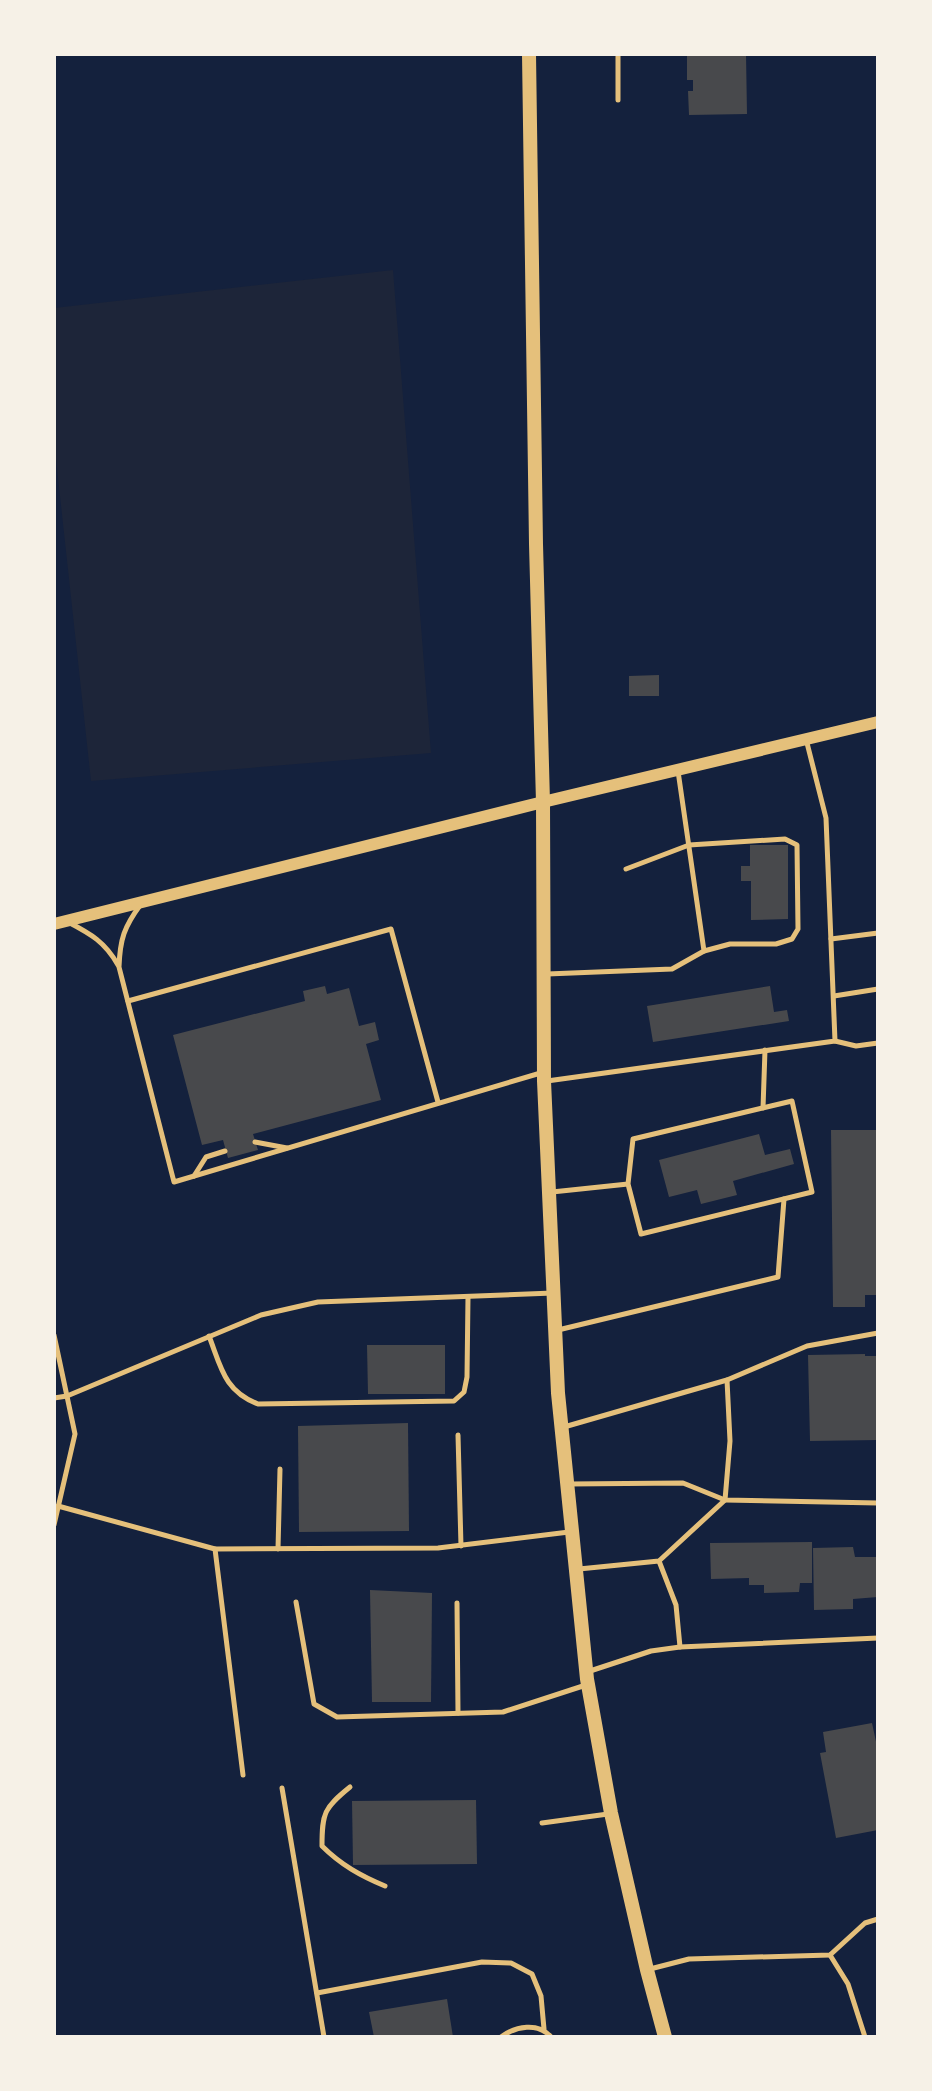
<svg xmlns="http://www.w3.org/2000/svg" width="932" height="2091" font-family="Inter,sans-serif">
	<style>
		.green { fill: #1d2539 }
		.building { fill: #48494c }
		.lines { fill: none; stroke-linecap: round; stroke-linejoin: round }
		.service { stroke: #e5c07b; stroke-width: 5 }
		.tertiary { stroke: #e5c07b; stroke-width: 12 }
		.secondary { stroke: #e5c07b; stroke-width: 14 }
	</style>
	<rect width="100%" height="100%" fill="#14213d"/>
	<path class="green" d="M 393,270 L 431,753 L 91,781 L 54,441 L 54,308 Z"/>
	<g class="building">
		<path d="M 687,54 L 746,54 L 747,114 L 689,115 L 688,91 L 693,91 L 693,80 L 687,80 Z"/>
		<path d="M 659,675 L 659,696 L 629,696 L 629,676 Z"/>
		<path d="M 750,845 L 788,845 L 788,919 L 751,920 L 751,881 L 741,881 L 741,866 L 750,866 Z"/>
		<path d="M 325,986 L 327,994 L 349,988 L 359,1026 L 375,1022 L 379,1040 L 366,1044 L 381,1100 L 253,1134 L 258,1150 L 228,1158 L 223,1140 L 202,1145 L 173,1035 L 305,1001 L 303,991 Z"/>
		<path d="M 770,986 L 774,1012 L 787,1010 L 789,1021 L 653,1042 L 647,1006 Z"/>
		<path d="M 831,1130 L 878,1130 L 878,1295 L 865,1295 L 865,1307 L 833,1307 Z"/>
		<path d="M 759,1134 L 765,1155 L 790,1149 L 794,1164 L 733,1181 L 737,1195 L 701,1204 L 697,1190 L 669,1197 L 659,1160 Z"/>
		<path d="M 367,1345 L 445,1345 L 445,1394 L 368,1394 Z"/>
		<path d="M 865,1354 L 865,1356 L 878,1356 L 878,1440 L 810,1441 L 808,1355 Z"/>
		<path d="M 408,1423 L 409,1531 L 299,1532 L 298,1426 Z"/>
		<path d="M 812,1542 L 812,1583 L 800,1583 L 799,1592 L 764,1593 L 764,1585 L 749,1585 L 749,1578 L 711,1579 L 710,1543 Z"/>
		<path d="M 853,1547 L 855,1557 L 878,1557 L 878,1597 L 853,1599 L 853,1609 L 814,1610 L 813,1548 Z"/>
		<path d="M 370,1590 L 432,1593 L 431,1702 L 372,1702 Z"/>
		<path d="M 872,1723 L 878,1751 L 878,1830 L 836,1838 L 820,1753 L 826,1752 L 823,1732 Z"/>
		<path d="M 476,1800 L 477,1864 L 353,1865 L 352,1801 Z"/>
		<path d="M 447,1999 L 453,2037 L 374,2037 L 369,2012 Z"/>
	</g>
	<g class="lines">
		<g class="service">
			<path d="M 618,54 L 618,100"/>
			<path d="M 626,869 L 689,845 L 785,839 L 797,845 L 798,929 L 792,939 L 776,944 L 730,944 L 704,951"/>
			<path d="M 141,904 C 124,927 120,939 119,967 L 174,1182 L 544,1072"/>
			<path d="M 68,922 C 91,934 105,942 118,965"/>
			<path d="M 831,939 L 878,933"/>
			<path d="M 547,974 L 672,969 L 704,951 L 678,771"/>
			<path d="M 834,996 L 878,989"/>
			<path d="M 128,1001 L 391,929 L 438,1102"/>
			<path d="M 835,1041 L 856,1046 L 878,1043"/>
			<path d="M 547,1081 L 835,1041 L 826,818 L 806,739"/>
			<path d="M 763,1108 L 765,1050"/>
			<path d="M 255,1142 L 287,1148"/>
			<path d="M 194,1176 L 206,1157 L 225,1151"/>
			<path d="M 552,1192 L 628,1184 L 641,1234 L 812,1192 L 792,1101 L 633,1139 L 628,1184"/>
			<path d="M 558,1330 L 778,1277 L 784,1199"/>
			<path d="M 54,1335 L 75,1434 L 54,1525"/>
			<path d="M 209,1336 C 221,1367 224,1391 258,1404 L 454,1401 L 464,1392 L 467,1377 L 468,1297"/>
			<path d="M 54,1398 L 67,1396 L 261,1315 L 318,1302 L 553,1293"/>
			<path d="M 564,1427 L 727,1380 L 807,1346 L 878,1333"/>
			<path d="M 458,1435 L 461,1546"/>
			<path d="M 569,1484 L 683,1483 L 725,1500 L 878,1503"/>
			<path d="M 58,1506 L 215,1549 L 438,1548 L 569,1532"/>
			<path d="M 215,1549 L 243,1775"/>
			<path d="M 278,1549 L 280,1469"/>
			<path d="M 659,1561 L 676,1605 L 680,1647"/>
			<path d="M 579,1569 L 659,1561 L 725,1500 L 730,1441 L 727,1380"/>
			<path d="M 296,1602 L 314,1704 L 337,1717 L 503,1712 L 586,1685"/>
			<path d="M 457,1603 L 458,1713"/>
			<path d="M 587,1672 L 651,1651 L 680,1647 L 878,1638"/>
			<path d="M 350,1787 C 324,1808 322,1813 322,1846 C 341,1865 361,1876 385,1886"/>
			<path d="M 282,1788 L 324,2037"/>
			<path d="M 542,1823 L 608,1814"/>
			<path d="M 830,1955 L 848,1984 L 865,2037"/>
			<path d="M 650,1969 L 689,1959 L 830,1955 L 865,1923 L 878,1919"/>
			<path d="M 317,1993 L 482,1962 L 511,1963 L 532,1974 L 541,1996 L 544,2029"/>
			<path d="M 501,2037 C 516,2026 538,2022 551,2037"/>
		</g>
		<path class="tertiary" d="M 54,924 L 543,802 L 878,722"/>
		<path class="secondary" d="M 529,54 L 536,544 L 543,802 L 544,1081 L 558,1393 L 587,1679 L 611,1813 L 647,1970 L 665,2037"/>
	</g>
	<rect width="932" height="2091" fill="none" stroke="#f6f1e7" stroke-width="112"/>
</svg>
